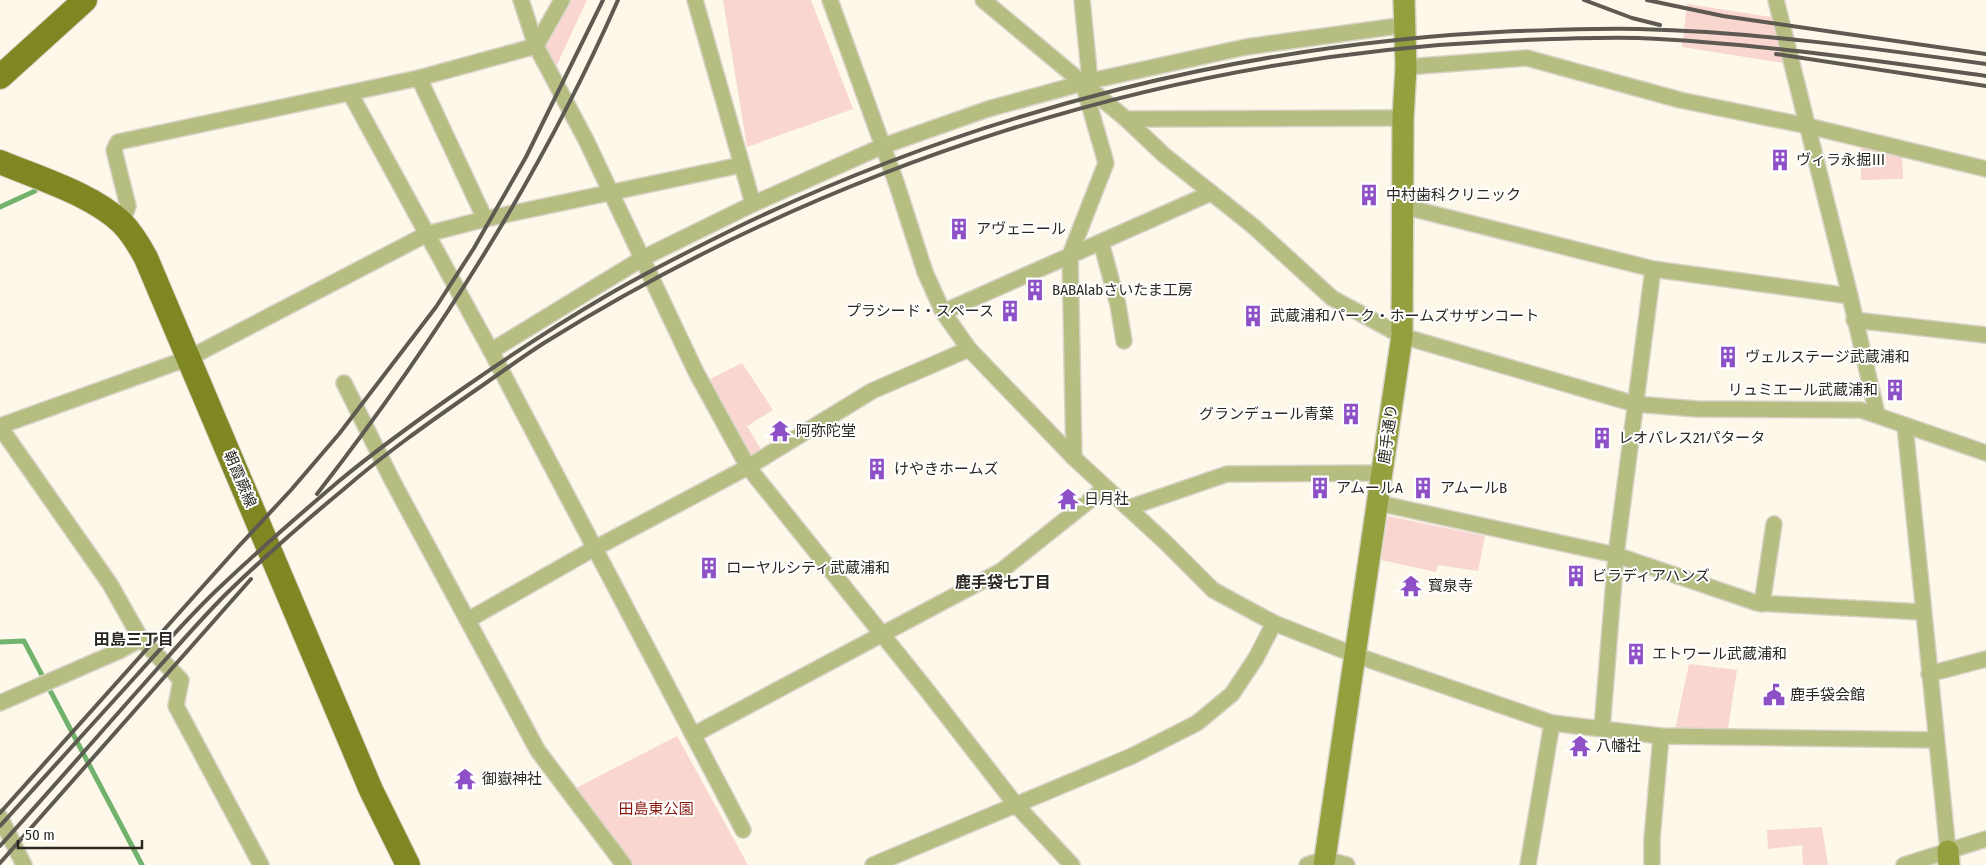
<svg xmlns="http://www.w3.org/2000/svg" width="1986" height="865" font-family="'Fira Sans Condensed','Noto Sans JP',sans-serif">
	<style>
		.green { fill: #f9d6cf }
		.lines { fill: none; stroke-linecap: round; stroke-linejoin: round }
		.stream { stroke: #71b36d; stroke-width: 5 }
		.street-casing { stroke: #d8d3c7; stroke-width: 18 }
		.secondary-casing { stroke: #d8d3c7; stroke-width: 24 }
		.primary-casing { stroke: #d8d3c7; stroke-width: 26 }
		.street { stroke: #b5bd81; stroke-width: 15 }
		.secondary { stroke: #949f3d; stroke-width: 21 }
		.primary { stroke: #7e8721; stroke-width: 24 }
		.rail { stroke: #5e5a52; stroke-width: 4 }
		.labels { text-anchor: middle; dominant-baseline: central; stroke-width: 4; stroke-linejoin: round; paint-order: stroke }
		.poi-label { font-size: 15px; fill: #2b2822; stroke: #fff; text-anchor: start }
		.street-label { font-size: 15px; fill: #2b2822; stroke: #fff }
		.park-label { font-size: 15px; fill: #89190e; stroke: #fff }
		.neighbourhood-label { font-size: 16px; font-weight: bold; fill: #2b2822; stroke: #fff }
	</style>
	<rect width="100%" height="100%" fill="#fef8eb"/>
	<g class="green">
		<path d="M 566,0 L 587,0 L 554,71 L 540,47 Z"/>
		<path d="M 723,0 L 811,0 L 853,109 L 747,147 Z"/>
		<path d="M 1687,4 L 1771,17 L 1783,63 L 1682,47 Z"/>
		<path d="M 1861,144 L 1902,153 L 1903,179 L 1861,180 Z"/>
		<path d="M 742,363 L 773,410 L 747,426 L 762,451 L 751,457 L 708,380 Z"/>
		<path d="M 1388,516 L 1485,536 L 1478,571 L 1438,565 L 1436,572 L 1381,560 Z"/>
		<path d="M 1689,664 L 1737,670 L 1727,734 L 1674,734 Z"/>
		<path d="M 677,736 L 748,865 L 629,865 L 574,789 Z"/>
		<path d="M 1822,827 L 1828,865 L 1803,865 L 1802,845 L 1768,849 L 1767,830 Z"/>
	</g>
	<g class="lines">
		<g class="stream">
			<path d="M 0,207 L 35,191"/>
			<path d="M 0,642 L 24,641 L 142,865"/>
		</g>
		<g class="street-casing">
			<g id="street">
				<path d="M 521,0 L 536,46 L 586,140 L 696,372 L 748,467 L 926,689 L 1016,805 L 1072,865"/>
				<path d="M 695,0 L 753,204"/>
				<path d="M 830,0 L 897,185 L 925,272 L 943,312 L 969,349 L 1074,458 L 1164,541 L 1213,590 L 1274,623 L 1355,655 L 1552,723 L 1661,736 L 1936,740"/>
				<path d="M 983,0 L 1126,119 L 1164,155 L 1253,226 L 1332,298 L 1402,336 L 1635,404 L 1697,409 L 1861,410 L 1986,453"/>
				<path d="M 1776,0 L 1850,296 L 1877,414"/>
				<path d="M 1406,67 L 1527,58 L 1680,100 L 1808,126 L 1986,169"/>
				<path d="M 419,78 L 485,219"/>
				<path d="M 1090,81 L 1246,47 L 1405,25"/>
				<path d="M 350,93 L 491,351 L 743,830"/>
				<path d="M 1126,119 L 1403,118"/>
				<path d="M 1402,206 L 1653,269 L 1850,296"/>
				<path d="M 122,223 L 128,206 L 114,150 L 118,142 L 419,78 L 536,46 L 562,0"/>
				<path d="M 1101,242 L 1118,305 L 1124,341"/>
				<path d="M 943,312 L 1211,193"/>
				<path d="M 1854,320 L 1986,335"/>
				<path d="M 491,351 L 643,258 L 753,204 L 883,146 L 988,109 L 1083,83"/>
				<path d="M 344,383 L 392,480 L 538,751 L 624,865"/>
				<path d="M 0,426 L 189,358 L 427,234 L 485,219 L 741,165"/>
				<path d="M 1905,426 L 1948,851"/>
				<path d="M 0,427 L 110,584 L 141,639 L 181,680 L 176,706 L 261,865"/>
				<path d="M 1074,458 L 1070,255 L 1106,163 L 1083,83 L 1090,81 L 1082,0"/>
				<path d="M 1378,503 L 1616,555 L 1757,603 L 1923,612"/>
				<path d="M 1128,508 L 1227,474 L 1383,473"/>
				<path d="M 1762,604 L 1774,524"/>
				<path d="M 468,620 L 586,553 L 748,467 L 872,391 L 969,349"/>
				<path d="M 1929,674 L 1986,659"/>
				<path d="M 0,703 L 119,651 L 141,639"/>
				<path d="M 1602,728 L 1616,555 L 1653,269"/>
				<path d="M 693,735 L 1001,571 L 1105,488"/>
				<path d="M 0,817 L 24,865"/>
				<path d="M 873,865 L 1132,756 L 1197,723 L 1232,694 L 1256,658 L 1274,623"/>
				<path d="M 1307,865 L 1324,859 L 1347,865"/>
				<path d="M 1528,865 L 1552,723"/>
				<path d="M 1652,865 L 1652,839 L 1661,736"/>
				<path d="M 1904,865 L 1986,839"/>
			</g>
		</g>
		<g class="secondary-casing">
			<g id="secondary">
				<path d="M 1948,851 L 1949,865"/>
				<path d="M 1324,865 L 1402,336 L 1403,118 L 1406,67 L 1404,0"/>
			</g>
		</g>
		<g class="primary-casing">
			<g id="primary">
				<path d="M 0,77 L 85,0"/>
				<path d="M 0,162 C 38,178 92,194 122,223 C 132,233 139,245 146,258 L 371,790 L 408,865"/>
			</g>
		</g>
		<use href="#street" class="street"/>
		<use href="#secondary" class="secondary"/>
		<use href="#primary" class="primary"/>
		<g class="rail">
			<path d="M 1584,0 L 1632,18 L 1660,25"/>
			<path d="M 1647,0 L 1723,16 L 1986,54"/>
			<path d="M 1776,54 L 1986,86"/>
			<path d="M 317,494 C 436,341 540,178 618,0"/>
			<path d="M 0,813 L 239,546 L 291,490 L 339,434 L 436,307 L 474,248 L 526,157 L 603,0"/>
			<path d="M 0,826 C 45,776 91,726 136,676 C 164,645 191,614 221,586 C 259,550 299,515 339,481 C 379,448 422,417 465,387 C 511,355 558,324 606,296 C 652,269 699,246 746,223 C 987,109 1249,43 1516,31 C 1557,30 1598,28 1639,29 C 1756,32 1871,48 1986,64"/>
			<path d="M 0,846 C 48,793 95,739 142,686 C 170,655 197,623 226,594 C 263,558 304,522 344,489 C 383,455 427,424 470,394 C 495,377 519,359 544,343 C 832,164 1164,57 1503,41 C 1548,39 1593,37 1638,38 C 1755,43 1871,60 1986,76"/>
			<path d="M 0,863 L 251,579"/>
		</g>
	</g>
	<defs>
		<g id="building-bare" transform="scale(1.725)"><path d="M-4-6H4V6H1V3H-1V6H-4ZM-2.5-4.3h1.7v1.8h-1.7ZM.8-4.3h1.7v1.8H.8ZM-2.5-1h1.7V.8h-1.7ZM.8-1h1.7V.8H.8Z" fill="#8d50c6" stroke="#fff" stroke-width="2.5" paint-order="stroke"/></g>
		<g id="temple-bare" transform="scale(1.725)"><path d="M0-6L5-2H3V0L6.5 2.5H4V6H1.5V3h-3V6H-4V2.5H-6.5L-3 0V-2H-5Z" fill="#8d50c6" stroke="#fff" stroke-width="2.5" paint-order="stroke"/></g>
		<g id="civic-bare" transform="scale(1.725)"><path d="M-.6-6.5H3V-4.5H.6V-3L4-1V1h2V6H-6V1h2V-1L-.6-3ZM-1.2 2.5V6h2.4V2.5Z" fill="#8d50c6" stroke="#fff" stroke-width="2.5" paint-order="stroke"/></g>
	</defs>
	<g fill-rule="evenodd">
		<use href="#building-bare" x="1780" y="160"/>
		<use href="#building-bare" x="1369" y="195"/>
		<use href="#building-bare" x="959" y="229"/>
		<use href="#building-bare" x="1035" y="290"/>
		<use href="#building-bare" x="1010" y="311"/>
		<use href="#building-bare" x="1253" y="316"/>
		<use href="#building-bare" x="1728" y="357"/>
		<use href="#building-bare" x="1895" y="390"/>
		<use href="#building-bare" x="1351" y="414"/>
		<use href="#temple-bare" x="780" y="431"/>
		<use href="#building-bare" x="1602" y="438"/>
		<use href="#building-bare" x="877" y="469"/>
		<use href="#building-bare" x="1320" y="488"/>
		<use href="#building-bare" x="1423" y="488"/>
		<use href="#temple-bare" x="1068" y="499"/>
		<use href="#building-bare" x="709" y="568"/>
		<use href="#building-bare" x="1576" y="576"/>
		<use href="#temple-bare" x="1411" y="586"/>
		<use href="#building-bare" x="1636" y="654"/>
		<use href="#civic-bare" x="1774" y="695"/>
		<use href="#temple-bare" x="1580" y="746"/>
		<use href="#temple-bare" x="465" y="779"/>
	</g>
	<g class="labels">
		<g class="poi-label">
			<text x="1796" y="160">ヴィラ永掘Ⅲ</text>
			<text x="1386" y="195">中村歯科クリニック</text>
			<text x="976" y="229">アヴェニール</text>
			<text x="1052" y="290">BABAlabさいたま工房</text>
			<text x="994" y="311" text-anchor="end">プラシード・スペース</text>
			<text x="1270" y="316">武蔵浦和パーク・ホームズサザンコート</text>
			<text x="1745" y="357">ヴェルステージ武蔵浦和</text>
			<text x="1878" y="390" text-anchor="end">リュミエール武蔵浦和</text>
			<text x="1334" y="414" text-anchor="end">グランデュール青葉</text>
			<text x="796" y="431">阿弥陀堂</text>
			<text x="1618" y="438">レオパレス21パタータ</text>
			<text x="894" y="469">けやきホームズ</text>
			<text x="1336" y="488">アムールA</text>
			<text x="1440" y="488">アムールB</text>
			<text x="1084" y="499">日月社</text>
			<text x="726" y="568">ローヤルシティ武蔵浦和</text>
			<text x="1592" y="576">ビラディアハンズ</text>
			<text x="1428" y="586">寳泉寺</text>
			<text x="1652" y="654">エトワール武蔵浦和</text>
			<text x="1790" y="695">鹿手袋会館</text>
			<text x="1596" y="746">八幡社</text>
			<text x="482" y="779">御嶽神社</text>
		</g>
		<g class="street-label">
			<text transform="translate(1388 434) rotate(-82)">鹿手通り</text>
			<text transform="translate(240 479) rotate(67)">朝霞蕨線</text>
		</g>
		<g class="park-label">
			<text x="656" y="809">田島東公園</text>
		</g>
		<g class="neighbourhood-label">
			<text x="1003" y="582">鹿手袋七丁目</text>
			<text x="134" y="639">田島三丁目</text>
		</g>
	</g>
	<path d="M18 840v8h124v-8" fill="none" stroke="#2b2822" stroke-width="2.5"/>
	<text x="25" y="840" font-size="15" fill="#2b2822" stroke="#ffffff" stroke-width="4" paint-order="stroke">50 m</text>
</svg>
